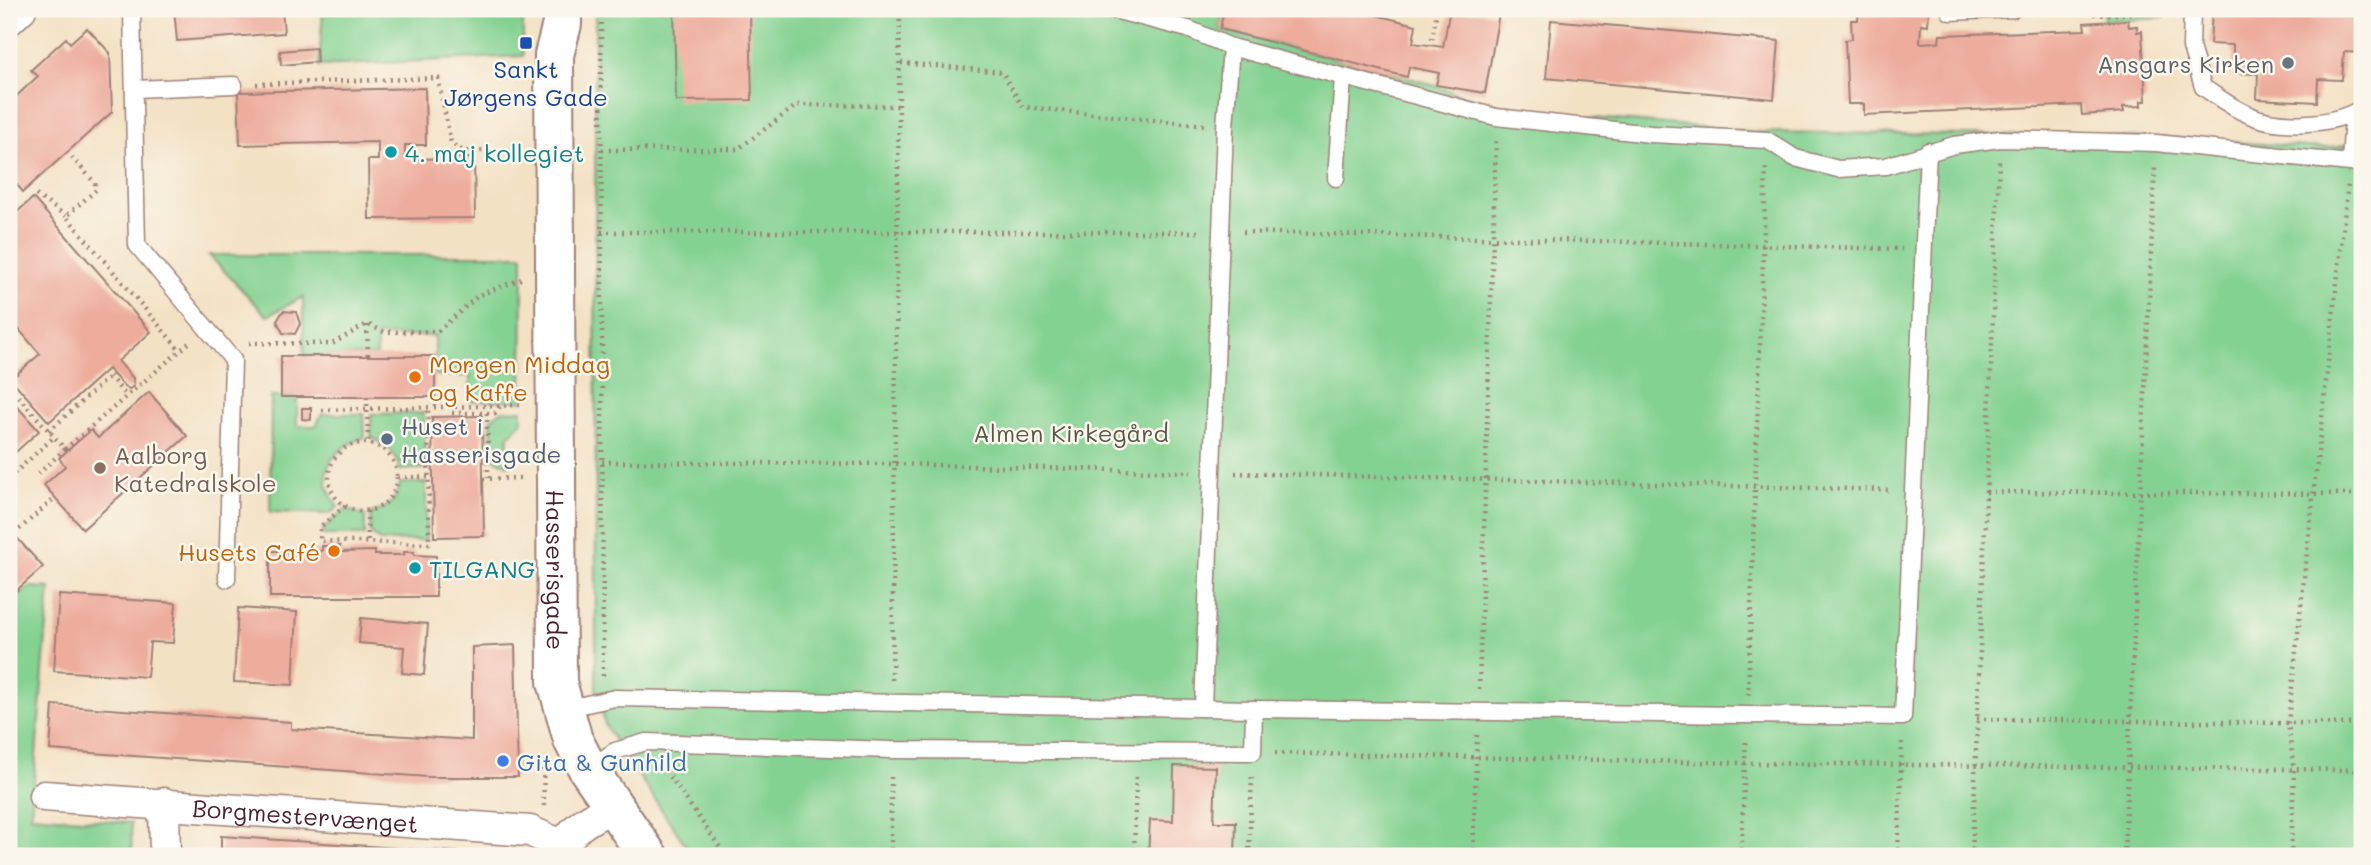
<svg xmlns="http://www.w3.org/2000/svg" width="2371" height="865" font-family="Mali,sans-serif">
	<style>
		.green { fill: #84d292; stroke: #67785e; stroke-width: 2 }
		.building { fill: #edac9c }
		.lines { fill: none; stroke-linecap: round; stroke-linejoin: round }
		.lane-casing { stroke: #9e8078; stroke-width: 19 }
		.street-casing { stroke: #9e8078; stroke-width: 33 }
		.secondary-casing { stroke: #9e8078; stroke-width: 42 }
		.path { stroke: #9e8078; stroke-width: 4.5; stroke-dasharray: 2 5; stroke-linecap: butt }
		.lane { stroke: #fff; stroke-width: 16 }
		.street { stroke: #fff; stroke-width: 30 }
		.secondary { stroke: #fff; stroke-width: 38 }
		.transit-dot { fill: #1a4fb4; stroke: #fbf7ec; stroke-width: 2.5 }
		.worship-dot { fill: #6b7280; stroke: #fbf7ec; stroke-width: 2.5 }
		.culture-dot { fill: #0f9aa8; stroke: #fbf7ec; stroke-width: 2.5 }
		.food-dot { fill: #e8710a; stroke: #fbf7ec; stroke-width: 2.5 }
		.service-dot { fill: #5c6f8a; stroke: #fbf7ec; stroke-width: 2.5 }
		.education-dot { fill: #8d6e63; stroke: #fbf7ec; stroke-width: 2.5 }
		.shop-dot { fill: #3f7fe0; stroke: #fbf7ec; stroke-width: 2.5 }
		.labels { text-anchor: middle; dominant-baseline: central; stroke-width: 5; stroke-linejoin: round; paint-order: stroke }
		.worship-label { font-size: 24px; fill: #5b616d; stroke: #fbf7ec; text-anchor: end }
		.transit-label { font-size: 24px; fill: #164399; stroke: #fbf7ec }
		.culture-label { font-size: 24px; fill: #0d838f; stroke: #fbf7ec; text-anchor: start }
		.food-label { font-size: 24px; fill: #c56008; stroke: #fbf7ec; text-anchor: start }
		.service-label { font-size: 24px; fill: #4e5e75; stroke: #fbf7ec; text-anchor: start }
		.park-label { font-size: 24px; fill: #5b554a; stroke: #fbf7ec }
		.education-label { font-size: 24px; fill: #785e54; stroke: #fbf7ec; text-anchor: start }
		.street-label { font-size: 24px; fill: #4a1f2b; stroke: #fbf7ec }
		.shop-label { font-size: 24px; fill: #366cbe; stroke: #fbf7ec; text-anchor: start }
	</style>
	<rect width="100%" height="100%" fill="#fbf7ec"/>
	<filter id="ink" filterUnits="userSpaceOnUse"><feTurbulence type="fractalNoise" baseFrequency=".0143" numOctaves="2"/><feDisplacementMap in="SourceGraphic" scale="14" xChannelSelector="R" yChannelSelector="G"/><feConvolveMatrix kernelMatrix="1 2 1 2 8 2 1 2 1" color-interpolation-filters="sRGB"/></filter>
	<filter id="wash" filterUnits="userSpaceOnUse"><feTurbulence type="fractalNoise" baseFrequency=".00686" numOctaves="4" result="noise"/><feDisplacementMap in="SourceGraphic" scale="28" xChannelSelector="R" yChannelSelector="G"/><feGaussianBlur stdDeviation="1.57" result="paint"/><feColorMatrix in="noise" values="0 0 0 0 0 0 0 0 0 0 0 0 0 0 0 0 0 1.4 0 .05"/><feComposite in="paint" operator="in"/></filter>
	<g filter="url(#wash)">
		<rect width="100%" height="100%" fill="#f3e1c4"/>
		<g class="green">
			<path d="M 323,9 L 523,9 L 523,56 L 319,66 Z"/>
			<path d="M 595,9 L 1224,9 L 1220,29 L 1407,77 L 1484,102 L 1581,117 L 1761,132 L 2168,138 L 2323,148 L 2362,143 L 2362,856 L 693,856 L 613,738 L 605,724 L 596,688 Z"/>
			<path d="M 2103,9 L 2164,9 L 2164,18 L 2104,21 Z"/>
			<path d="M 209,255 L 523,255 L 522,401 L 470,401 L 470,376 L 435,375 L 435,336 L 377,336 L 377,356 L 304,356 L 303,297 L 267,316 Z"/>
			<path d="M 271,397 L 297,397 L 297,426 L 316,426 L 322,414 L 364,414 L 365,437 C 330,450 314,473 338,507 L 329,514 L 270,512 Z"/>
			<path d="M 522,410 L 522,422 L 508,437 L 508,465 L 492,458 L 491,419 L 501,411 Z"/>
			<path d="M 424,413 L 425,468 L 399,470 C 398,453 386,445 371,437 L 371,414 Z"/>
			<path d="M 400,483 L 426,483 L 426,540 L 379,541 L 370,532 L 371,513 C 387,510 398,499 400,483 Z"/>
			<path d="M 346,509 L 365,516 L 365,535 L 324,535 L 323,529 Z"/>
			<path d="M 29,587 L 50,588 L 31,815 L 131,823 L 132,856 L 9,856 L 9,606 Z"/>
		</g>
		<g id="blocks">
			<g class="building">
				<path d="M 174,9 L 282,9 L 284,33 L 177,41 Z"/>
				<path d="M 674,9 L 760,9 L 750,11 L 752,100 L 676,101 Z"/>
				<path d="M 1224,9 L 1351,9 L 1416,25 L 1413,43 L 1443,47 L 1450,9 L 1499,14 L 1485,93 L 1436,85 L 1439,73 L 1409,67 L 1407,77 L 1220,29 Z"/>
				<path d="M 1859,9 L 1929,9 L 1928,25 L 1921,24 L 1920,43 L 1939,42 L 1940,35 L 2085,30 L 2084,23 L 2128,20 L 2129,27 L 2137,26 L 2137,32 L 2142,31 L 2146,101 L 2141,101 L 2141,106 L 2123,107 L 2124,112 L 2082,115 L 2081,105 L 1864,115 L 1864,104 L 1848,104 L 1845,40 L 1852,39 L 1851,20 L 1858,20 Z"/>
				<path d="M 2212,9 L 2362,9 L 2362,53 L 2344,52 L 2342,80 L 2318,79 L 2317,102 L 2257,99 L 2258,74 L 2233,73 L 2233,45 L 2210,44 Z"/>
				<path d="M 1551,20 L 1779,41 L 1774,99 L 1546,78 Z"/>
				<path d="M 87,28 L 110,53 L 112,112 L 23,192 L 9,175 L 9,103 L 38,76 L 31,70 L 66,38 L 70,43 Z"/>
				<path d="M 316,48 L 317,62 L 281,65 L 280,51 Z"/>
				<path d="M 425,88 L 426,145 L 405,145 L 405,159 L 474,158 L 475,218 L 369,219 L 368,160 L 378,160 L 378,142 L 240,145 L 238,92 Z"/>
				<path d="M 33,198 L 151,332 L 118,361 L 133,378 L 134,386 L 129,389 L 124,386 L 108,369 L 49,422 L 11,379 L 40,354 L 9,318 L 9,219 Z"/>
				<path d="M 283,311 L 296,312 L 300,324 L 295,334 L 283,333 L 277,321 Z"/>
				<rect x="281" y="356" width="154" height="41"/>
				<path d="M 149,392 L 187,436 L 83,529 L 44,485 L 65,466 L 59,458 L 91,430 L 98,438 Z"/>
				<path d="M 9,397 L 39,431 L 9,458 Z"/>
				<path d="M 302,408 L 311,408 L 311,420 L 302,419 Z"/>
				<path d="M 482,416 L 484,536 L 434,537 L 432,417 Z"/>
				<path d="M 9,529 L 43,567 L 9,597 Z"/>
				<path d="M 322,546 L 340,546 L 340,552 L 375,551 L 375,555 L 404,555 L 404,552 L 414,552 L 414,555 L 436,556 L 436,597 L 270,597 L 270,551 L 322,551 Z"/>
				<path d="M 59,595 L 176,603 L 173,643 L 150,642 L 147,677 L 54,671 Z"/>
				<path d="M 238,608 L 297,612 L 293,685 L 234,682 Z"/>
				<path d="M 361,618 L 428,624 L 424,675 L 402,673 L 404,647 L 359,643 Z"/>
				<path d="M 515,645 L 518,777 L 428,777 L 50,750 L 53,705 L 291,722 L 291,729 L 472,740 L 472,647 Z"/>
				<path d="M 1174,766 L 1216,767 L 1214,822 L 1236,822 L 1235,856 L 1148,856 L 1150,820 L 1173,821 Z"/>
				<path d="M 221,836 L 486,854 L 486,856 L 221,856 Z"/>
			</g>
		</g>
	</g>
	<g filter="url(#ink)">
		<use href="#blocks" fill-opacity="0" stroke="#9e8078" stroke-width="2"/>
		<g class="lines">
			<g class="lane-casing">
				<g id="lane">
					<path d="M 132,9 L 137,245 L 233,360 L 227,579"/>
					<path d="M 1110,9 L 1188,29 L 1231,47 L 1496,117 L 1651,134 L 1767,140 L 1795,158 L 1838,169 L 1886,166 L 1954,145 L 2000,139 L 2156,143 L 2350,163 L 2353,114"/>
					<path d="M 1951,9 L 1950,12 L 2013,9"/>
					<path d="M 2192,9 L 2191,47 L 2203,87 C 2216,96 2230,106 2245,113 C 2276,129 2333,126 2362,108"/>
					<path d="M 134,89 L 234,85"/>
					<path d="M 1336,178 L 1343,77"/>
					<path d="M 1203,708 L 1225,127 L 1231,47"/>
					<path d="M 563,709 L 615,698 L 1254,709 L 1253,752 L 891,750 L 646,742 L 615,751 L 588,769"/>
					<path d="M 1254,709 L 1903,717 L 1928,151"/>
				</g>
			</g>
			<g class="street-casing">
				<g id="street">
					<path d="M 9,20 L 21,9"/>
					<path id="s1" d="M 44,796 L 530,831 L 563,846"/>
					<path d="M 164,803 L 165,856"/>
					<path d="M 560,856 C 567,829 590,818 613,807"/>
				</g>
			</g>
			<g class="secondary-casing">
				<g id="secondary">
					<path id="s2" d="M 562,9 L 562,24 L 554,55 L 557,682 L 573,740 L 588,769 L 648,856"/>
				</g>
			</g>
			<g class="path">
				<path d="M 601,9 L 603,678"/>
				<path d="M 2089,9 L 2096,15 L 2155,12 L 2155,9"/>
				<path d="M 1431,46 L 1437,9"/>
				<path d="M 901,63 L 1002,72 L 1023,107 L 1204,125"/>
				<path d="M 256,84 L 438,78 L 451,143 L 463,151 L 521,151"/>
				<path d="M 602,150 L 738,149 L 797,105 L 900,106"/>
				<path d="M 67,152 L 95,183 L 96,190 L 66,216 L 179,349"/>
				<path d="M 36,195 L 66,216"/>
				<path d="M 601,232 L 1199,232"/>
				<path d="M 1243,232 L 1902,249"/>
				<path d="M 367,325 L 368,356"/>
				<path d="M 249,343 L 332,344 L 367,324 L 384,332 L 438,331 L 479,295 L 521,279"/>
				<path d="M 109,376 L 126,395"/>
				<path d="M 9,386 L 65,449 L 36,476"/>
				<path d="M 367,397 L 368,443"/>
				<path d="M 322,410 L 522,405"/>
				<path d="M 452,413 L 495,413 L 501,405"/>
				<path d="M 487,413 L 488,478"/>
				<path d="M 49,431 L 112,374"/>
				<circle cx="363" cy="477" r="34"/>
				<path d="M 65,449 L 189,343"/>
				<path d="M 602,462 L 895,464 L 1191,472"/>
				<path d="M 1235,473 L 1891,490"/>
				<path d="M 398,477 L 429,477"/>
				<path d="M 9,478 L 54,437"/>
				<path d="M 483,479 L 521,478"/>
				<path d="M 1986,492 L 2362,494"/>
				<path d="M 345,506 L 320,527 L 320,541 L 429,544 L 428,407"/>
				<path d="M 367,511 L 368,543"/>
				<path d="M 14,534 L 55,498"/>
				<path d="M 892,680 L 900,9"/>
				<path d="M 1479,689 L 1496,138"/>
				<path d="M 1748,695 L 1766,168"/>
				<path d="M 1977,719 L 2362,724"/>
				<path d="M 1275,753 L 1745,763 L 2362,770"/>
				<path d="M 543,762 L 544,806"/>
				<path d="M 662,765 L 726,856"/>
				<path d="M 891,856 L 891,773"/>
				<path d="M 1134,856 L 1136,773"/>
				<path d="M 1249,856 L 1252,775"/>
				<path d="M 1473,856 L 1477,733"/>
				<path d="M 1741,856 L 1746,738"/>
				<path d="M 1898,856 L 1902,738"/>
				<path d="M 1972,856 L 1999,161"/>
				<path d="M 2124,856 L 2155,165"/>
				<path d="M 2291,856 L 2294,769 L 2288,723 L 2348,183"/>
			</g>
			<use href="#lane" class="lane"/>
			<use href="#street" class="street"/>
			<use href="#secondary" class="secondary"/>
		</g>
	</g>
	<rect class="transit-dot" x="519" y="36" width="14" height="14" rx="3.5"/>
	<circle class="worship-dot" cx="2288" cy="63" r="7"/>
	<g class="culture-dot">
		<circle cx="391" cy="152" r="7"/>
		<circle cx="415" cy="568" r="7"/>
	</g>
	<g class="food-dot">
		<circle cx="415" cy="377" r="7"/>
		<circle cx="334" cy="551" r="7"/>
	</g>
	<circle class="service-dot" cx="387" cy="439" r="7"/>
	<circle class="education-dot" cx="100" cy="468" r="7"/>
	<circle class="shop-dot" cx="503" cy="761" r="7"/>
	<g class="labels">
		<g class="worship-label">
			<text x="2274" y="63">Ansgars Kirken</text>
		</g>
		<g class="transit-label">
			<text x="526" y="68">Sankt<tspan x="526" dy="28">Jørgens Gade</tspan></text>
		</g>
		<g class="culture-label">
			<text x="405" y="152">4. maj kollegiet</text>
			<text x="429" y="568">TILGANG</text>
		</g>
		<g class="food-label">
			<text x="429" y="363">Morgen Middag<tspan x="429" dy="28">og Kaffe</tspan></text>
			<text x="320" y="551" text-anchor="end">Husets Café</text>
		</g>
		<g class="service-label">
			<text x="401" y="425">Huset i<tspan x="401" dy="28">Hasserisgade</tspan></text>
		</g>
		<g class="park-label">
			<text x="1071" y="432">Almen Kirkegård</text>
		</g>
		<g class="education-label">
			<text x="114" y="454">Aalborg<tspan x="114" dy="28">Katedralskole</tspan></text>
		</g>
		<g class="street-label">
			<text stroke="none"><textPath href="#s2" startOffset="562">Hasserisgade</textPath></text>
			<text stroke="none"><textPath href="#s1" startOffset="262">Borgmestervænget</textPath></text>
		</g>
		<g class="shop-label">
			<text x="517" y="761">Gita &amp; Gunhild</text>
		</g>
	</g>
	<rect width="2371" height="865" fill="none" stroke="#fbf7ec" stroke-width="35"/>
</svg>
